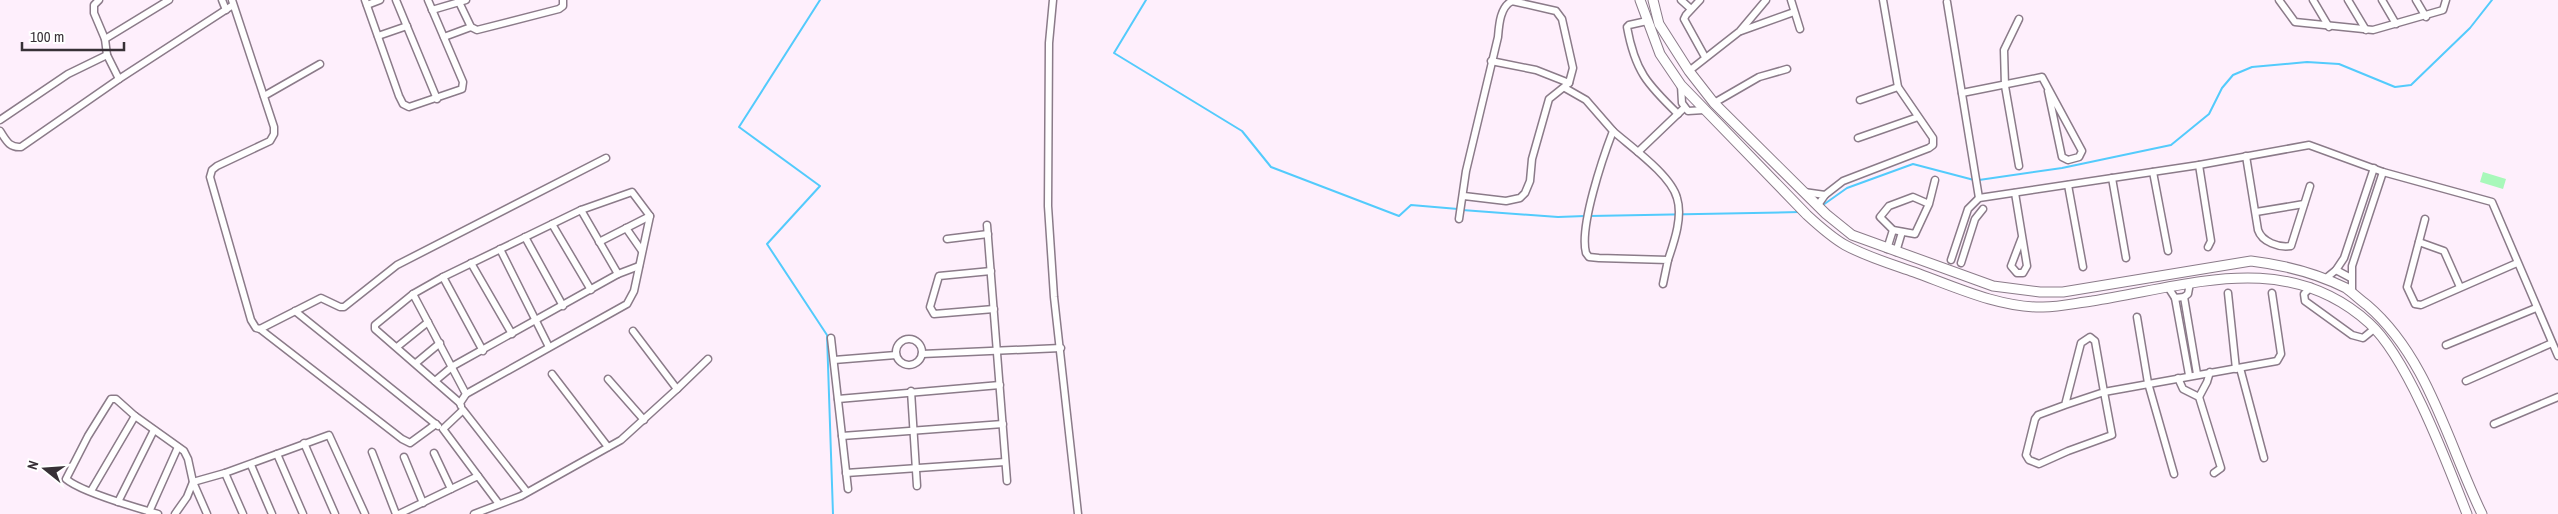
<svg xmlns="http://www.w3.org/2000/svg" width="2558" height="514" font-family="'Archivo Narrow',sans-serif">
	<style>
		.pitch { fill: #a8f8ba }
		.lines { fill: none; stroke-linecap: round; stroke-linejoin: round }
		.stream { stroke: #53cbfc; stroke-width: 2 }
		.street-casing { stroke: #8b7b89; stroke-width: 9 }
		.secondary-casing { stroke: #8b7b89; stroke-width: 11 }
		.street { stroke: #fff; stroke-width: 6 }
		.secondary { stroke: #fff; stroke-width: 9 }
	</style>
	<rect width="100%" height="100%" fill="#feeffc"/>
	<path class="pitch" d="M 2483,172 L 2506,179 L 2503,189 L 2480,182 Z"/>
	<g class="lines">
		<g class="stream">
			<path d="M 820,0 L 739,127 L 820,186 L 767,244 L 827,335 L 833,514"/>
			<path d="M 1146,0 L 1114,53 L 1242,131 L 1271,167 L 1399,216 L 1411,205 L 1458,209"/>
			<path d="M 1979,180 L 2062,168 L 2171,145 L 2209,114 L 2222,88 L 2233,75 L 2252,67 L 2307,62 L 2339,64 L 2395,87 L 2411,85 L 2470,28 L 2492,0"/>
			<path d="M 1823,205 L 1847,188 L 1913,164 L 1974,180"/>
			<path d="M 1462,210 L 1558,217 L 1585,216"/>
			<path d="M 1590,216 L 1800,212"/>
		</g>
		<g class="street-casing">
			<g id="street">
				<path d="M 99,0 L 94,5 L 94,13 L 105,39 L 107,55 L 119,79"/>
				<path d="M 222,0 L 226,10"/>
				<path d="M 232,0 L 274,127 L 274,134 L 270,141 L 217,166 L 212,170 L 210,177 L 251,320 L 256,328 L 260,329 L 321,298 L 340,307 L 344,307 L 397,265 L 606,158"/>
				<path d="M 365,0 L 399,96 L 403,104 L 409,107 L 462,89 L 463,82 L 428,0"/>
				<path d="M 396,0 L 437,99"/>
				<path d="M 458,0 L 471,27 L 477,30 L 559,9 L 563,6 L 563,0"/>
				<path d="M 1053,0 L 1049,43 L 1048,206 L 1054,297 L 1078,514"/>
				<path d="M 1681,0 L 1691,9"/>
				<path d="M 1700,0 L 1686,15 L 1684,19 L 1705,57"/>
				<path d="M 1791,0 L 1800,29"/>
				<path d="M 2279,0 L 2295,22 L 2373,30 L 2443,10 L 2446,0"/>
				<path d="M 2313,0 L 2329,27"/>
				<path d="M 2348,0 L 2366,30"/>
				<path d="M 2382,0 L 2396,24"/>
				<path d="M 2416,0 L 2426,17"/>
				<path d="M 1947,2 L 1979,198"/>
				<path d="M 367,5 L 380,0"/>
				<path d="M 432,10 L 466,0"/>
				<path d="M 1647,21 L 1629,25 L 1627,27 C 1635,71 1647,84 1678,114"/>
				<path d="M 1741,31 L 1794,12"/>
				<path d="M 378,36 L 407,26"/>
				<path d="M 444,37 L 471,27"/>
				<path d="M 105,39 L 169,0"/>
				<path d="M 1491,61 L 1536,70 L 1569,83"/>
				<path d="M 1689,71 L 1740,31 L 1766,0"/>
				<path d="M 1681,85 L 1682,103 L 1688,111 L 1704,110"/>
				<path d="M 1565,88 L 1586,100 L 1613,131 C 1603,157 1579,227 1586,253 L 1589,257 L 1599,258 L 1668,260 L 1663,284"/>
				<path d="M 1962,93 L 2042,77 L 2082,151 L 2079,157 L 2068,160 L 2062,157 L 2048,91"/>
				<path d="M 264,96 L 320,64"/>
				<path d="M 1860,100 L 1898,87"/>
				<path d="M 1714,103 L 1759,77 L 1787,69"/>
				<path d="M 0,120 L 68,74 L 107,55"/>
				<path d="M 0,131 C 6,140 9,148 21,147 L 119,79 L 233,5"/>
				<path d="M 1613,131 C 1631,147 1671,175 1677,198 C 1683,217 1674,242 1668,260"/>
				<path d="M 1858,138 L 1918,117"/>
				<path d="M 1638,152 L 1684,108"/>
				<path d="M 2246,156 L 2258,230 C 2262,242 2279,248 2291,246 L 2310,186"/>
				<path d="M 2199,165 L 2211,241 L 2208,247"/>
				<path d="M 2019,166 L 2005,86 L 2004,50 L 2019,19"/>
				<path d="M 2153,172 L 2168,251"/>
				<path d="M 2112,178 L 2126,258"/>
				<path d="M 2068,185 L 2083,267"/>
				<path d="M 1804,192 L 1825,195 L 1818,205"/>
				<path d="M 2015,193 L 2027,266 L 2023,273 L 2017,273 L 2011,266 L 2022,237"/>
				<path d="M 1825,195 L 1843,181 L 1929,148 L 1933,145 L 1933,138 L 1898,87 L 1883,0"/>
				<path d="M 1929,204 L 1913,197 L 1889,206 L 1880,217 L 1893,230 L 1915,234 L 1929,204 L 1935,180"/>
				<path d="M 581,210 L 618,274"/>
				<path d="M 2256,212 L 2304,204"/>
				<path d="M 1459,219 L 1466,171 L 1498,37 C 1499,25 1500,7 1512,1 L 1556,11 L 1562,19 L 1573,68 L 1569,83 L 1549,99 L 1532,159 L 1530,181 L 1525,193 L 1520,198 L 1506,201 L 1464,196"/>
				<path d="M 2425,219 L 2407,287 L 2415,304 L 2421,305 L 2517,263"/>
				<path d="M 552,224 L 591,290"/>
				<path d="M 987,225 L 1007,481"/>
				<path d="M 626,228 L 642,251"/>
				<path d="M 525,237 L 563,306"/>
				<path d="M 947,239 L 988,234"/>
				<path d="M 599,242 L 650,216"/>
				<path d="M 2419,242 L 2444,251 L 2460,287"/>
				<path d="M 500,249 L 549,347"/>
				<path d="M 1887,249 L 1893,230"/>
				<path d="M 1896,252 L 1902,232"/>
				<path d="M 1951,260 L 1968,209 L 1979,198 L 2199,165 L 2309,145 L 2383,172 L 2492,202 L 2558,356"/>
				<path d="M 471,263 L 512,334"/>
				<path d="M 1961,263 L 1975,219 L 1983,209"/>
				<path d="M 2336,270 L 2351,278"/>
				<path d="M 991,271 L 939,276 L 930,307 L 934,314 L 994,309"/>
				<path d="M 443,277 L 483,351"/>
				<path d="M 2325,279 L 2336,270 L 2344,258 L 2374,168"/>
				<path d="M 2168,287 L 2175,298 L 2184,297 L 2188,294 L 2190,283"/>
				<path d="M 2311,287 L 2304,294 L 2305,301 L 2352,335 L 2363,338 L 2374,329"/>
				<path d="M 2352,292 L 2352,266 L 2383,172"/>
				<path d="M 2228,293 L 2236,369"/>
				<path d="M 413,294 L 466,394 L 460,403 L 461,406"/>
				<path d="M 2184,297 L 2197,374"/>
				<path d="M 2175,298 L 2189,375"/>
				<path d="M 295,311 L 438,426"/>
				<path d="M 2137,317 L 2148,383 L 2174,474"/>
				<path d="M 260,329 L 402,439 L 410,443 L 436,424"/>
				<path d="M 831,338 L 848,489"/>
				<circle cx="909" cy="352" r="13"/>
				<path d="M 2446,345 L 2536,308"/>
				<path d="M 397,347 L 428,322"/>
				<path d="M 922,354 L 1061,348"/>
				<path d="M 834,360 L 896,355"/>
				<path d="M 416,363 L 440,343"/>
				<path d="M 2240,368 L 2264,458"/>
				<path d="M 552,374 L 608,447"/>
				<path d="M 2178,378 L 2183,389 L 2199,397 L 2221,468 L 2214,473"/>
				<path d="M 608,379 L 644,420"/>
				<path d="M 435,381 L 453,366 L 618,274 L 639,266"/>
				<path d="M 2466,381 L 2552,343"/>
				<path d="M 677,389 L 708,359"/>
				<path d="M 911,391 L 917,486"/>
				<path d="M 2199,397 L 2207,382 L 2210,372"/>
				<path d="M 838,399 L 1000,385"/>
				<path d="M 460,403 L 375,329 L 375,325 L 413,294 L 443,277 L 581,210 L 632,192 L 650,216 L 634,291 L 627,304 L 466,394"/>
				<path d="M 2065,405 L 2104,392 L 2095,341 L 2090,337 L 2081,343 L 2065,405 L 2038,415 L 2035,419 L 2026,455 L 2029,460 L 2039,464 L 2068,451 L 2112,435 L 2104,392 L 2277,361 L 2281,354 L 2272,293"/>
				<path d="M 2494,424 L 2558,397"/>
				<path d="M 842,436 L 1003,424"/>
				<path d="M 304,443 L 335,514"/>
				<path d="M 372,452 L 396,514"/>
				<path d="M 434,453 L 451,489"/>
				<path d="M 277,454 L 303,514"/>
				<path d="M 404,457 L 423,503"/>
				<path d="M 251,465 L 272,514"/>
				<path d="M 225,473 L 329,435 L 365,514"/>
				<path d="M 846,473 L 1005,462"/>
				<path d="M 478,476 L 443,429 L 463,410 L 527,492"/>
				<path d="M 91,491 L 135,416"/>
				<path d="M 118,502 L 154,430"/>
				<path d="M 149,512 L 178,447"/>
				<path d="M 158,514 C 137,508 81,492 66,479 L 88,436 L 111,399 L 116,399 L 135,416 L 184,451 L 188,459 L 193,482 L 207,514"/>
				<path d="M 175,514 L 187,497 L 193,482 L 225,473 L 243,514"/>
				<path d="M 399,514 L 478,476 L 499,504"/>
				<path d="M 474,514 L 521,496 L 621,440 L 677,389 L 633,331"/>
			</g>
		</g>
		<g class="secondary-casing">
			<g id="secondary">
				<path d="M 1640,0 L 1660,54 L 1681,85 L 1807,215 C 1819,226 1831,237 1845,245 C 1867,257 1891,264 1914,272 C 1955,287 2000,308 2043,307 C 2060,307 2076,303 2092,301 C 2189,286 2286,248 2369,323 C 2408,358 2447,463 2467,514"/>
				<path d="M 1653,0 L 1659,24 L 1689,71 L 1714,103 L 1826,214 L 1852,235 L 1993,286 L 2040,292 L 2063,292 L 2251,261 C 2284,265 2316,273 2346,288 C 2353,293 2360,300 2367,305 C 2428,357 2448,444 2482,514"/>
			</g>
		</g>
		<use href="#street" class="street"/>
		<use href="#secondary" class="secondary"/>
	</g>
	<g transform="translate(45 469) rotate(287)" stroke="#ffffff" stroke-width="4" paint-order="stroke">
	<path d="M0-4L9 19L0 12L-9 19Z" fill="#373036"/>
	<text y="-8" font-size="14" font-weight="bold" text-anchor="middle" fill="#373036">N</text>
	</g>
	<path d="M22 42v8h102v-8" fill="none" stroke="#373036" stroke-width="2.5"/>
	<text x="30" y="42" font-size="15" fill="#373036" stroke="#ffffff" stroke-width="4" paint-order="stroke">100 m</text>
</svg>
